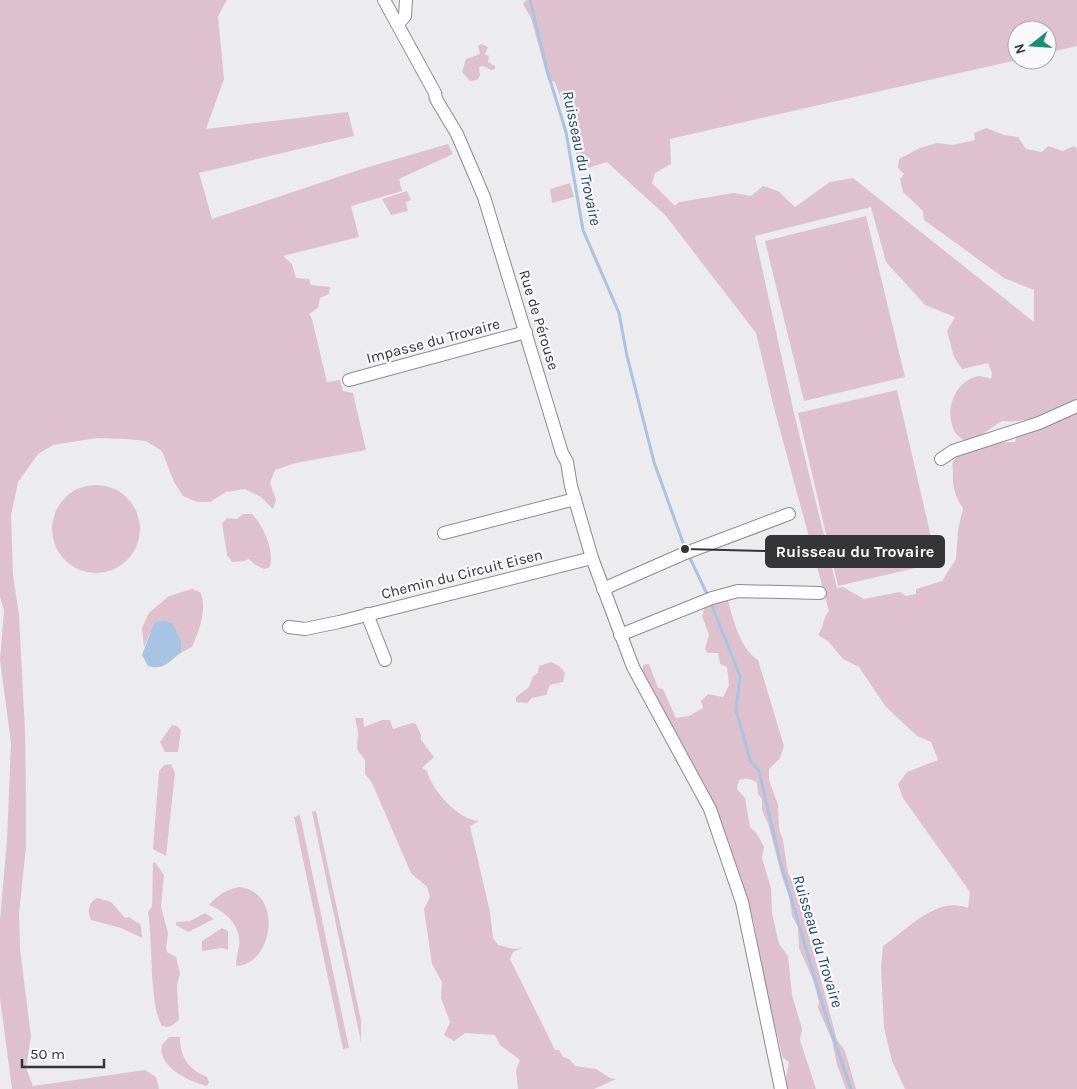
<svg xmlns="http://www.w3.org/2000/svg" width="1077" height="1089" font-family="Karla,sans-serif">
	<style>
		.green { fill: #dfc1ce }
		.water { fill: #a7c4e2 }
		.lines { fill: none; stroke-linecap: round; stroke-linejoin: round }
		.stream { stroke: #a7c4e2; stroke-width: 3 }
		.minor-casing { stroke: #8c8b8e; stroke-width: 14 }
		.minor { stroke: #fff; stroke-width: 12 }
		.labels { text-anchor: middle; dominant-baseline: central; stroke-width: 4.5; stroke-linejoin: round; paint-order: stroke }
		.street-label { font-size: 15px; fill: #353536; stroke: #f9f8fb }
		.water-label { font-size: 16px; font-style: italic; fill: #1d4870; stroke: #f9f8fb }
		.leader { fill: none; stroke: #353536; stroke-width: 2 }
		.callout-dot { fill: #353536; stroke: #f9f8fb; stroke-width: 2 }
		.callout { fill: #353536; stroke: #353536; stroke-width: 2 }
		.callout-label { font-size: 16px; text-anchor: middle; font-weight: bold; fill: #fff }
	</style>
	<rect width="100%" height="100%" fill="#ecebee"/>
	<g class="green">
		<path d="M 0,0 L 227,0 L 218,16 L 224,79 L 206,129 L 348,112 L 354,136 L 199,173 L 212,219 L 362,169 L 448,144 L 453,154 L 399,179 L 402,191 L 351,206 L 359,237 L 283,256 L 292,264 L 296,278 L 309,279 L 311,285 L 330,287 L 329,294 L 320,298 L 318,308 L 309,314 L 312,319 L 327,382 L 340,380 L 343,391 L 353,393 L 366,450 L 296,463 L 275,470 L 270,483 L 276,500 L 273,509 L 261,497 L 245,489 L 226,492 L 210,502 L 197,502 L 183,496 L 174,482 L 162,451 L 146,441 L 127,439 L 97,438 L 53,445 L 38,454 L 18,482 L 11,515 L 13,575 L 19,615 L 25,731 L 26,798 L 26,847 L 19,913 L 20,949 L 31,1036 L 26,1068 L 33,1086 L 145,1070 L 156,1077 L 159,1089 L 12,1089 L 0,998 L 0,920 L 7,840 L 11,743 L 0,660 L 4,610 L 0,597 Z"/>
		<path d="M 526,0 L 1077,0 L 1077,46 L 1047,53 L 1047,30 L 1017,30 L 1017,60 L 670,139 L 671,164 L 655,173 L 652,183 L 675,206 L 679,202 L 734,193 L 751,196 L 763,186 L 778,191 L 795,207 L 830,182 L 853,178 L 1034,322 L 1034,290 L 1004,278 L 924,220 L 923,211 L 903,192 L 900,179 L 904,174 L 898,168 L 899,159 L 920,148 L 937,143 L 952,145 L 975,140 L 974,133 L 986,128 L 1004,135 L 1018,137 L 1026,149 L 1042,152 L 1048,146 L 1063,151 L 1074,146 L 1077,148 L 1077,398 C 1056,411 1027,424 1002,421 L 969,443 C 964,440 956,436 954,430 C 944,410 955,380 979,376 C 982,376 988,378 991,379 L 992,373 L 988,363 L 962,369 L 954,357 L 947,331 L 955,317 L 925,305 L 886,262 L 871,207 L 755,236 L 793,409 L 837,588 L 843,587 L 864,599 L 900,592 L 906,596 L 916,594 L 916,589 L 942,581 L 956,559 L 958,530 L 963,508 C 956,498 952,487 953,474 C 953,471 952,465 953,462 C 961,444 1000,442 1015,442 L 1017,434 L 1077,412 L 1077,1089 L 905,1089 L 892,1061 L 884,1028 L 881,967 L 883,946 C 907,930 937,895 968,908 L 970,892 L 903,798 L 898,784 L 907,772 L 938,760 L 931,742 L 917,736 L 886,707 L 859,667 L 843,659 L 828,641 L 818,635 C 824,627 822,619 829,611 L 774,408 L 756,333 L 666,216 L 607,162 L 579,171 L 573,134 L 555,82 L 548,80 L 531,18 L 523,4 Z"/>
		<path d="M 481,44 L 488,47 L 485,54 L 489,56 L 488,62 L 495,66 L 495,69 L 491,70 L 483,66 L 479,67 L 480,76 L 477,80 L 470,81 L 462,72 L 466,59 L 480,54 L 478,46 Z"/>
		<path d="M 570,183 L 574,197 L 552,203 L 550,189 Z"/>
		<path d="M 407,191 L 411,200 L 406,202 L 408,211 L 391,215 L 382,199 Z"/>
		<path d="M 866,216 L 905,377 L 804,401 L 765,241 Z"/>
		<path d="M 897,390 L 937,563 L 838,586 L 798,413 Z"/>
		<circle cx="96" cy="529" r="44"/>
		<path d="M 243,514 L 252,514 C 264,527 274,549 270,567 L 264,569 L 254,564 L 249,559 L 244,561 L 232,562 L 227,555 L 222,523 L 227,518 L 237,519 Z"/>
		<path d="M 192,589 L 200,592 C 208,608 199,631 192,647 L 182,652 L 181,640 L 173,623 L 164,620 L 154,624 L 144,647 L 142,628 L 149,613 L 169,596 Z"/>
		<path d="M 727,597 C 733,618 739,648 758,660 L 784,746 L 780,758 L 769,769 L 769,780 L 778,805 L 779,829 L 783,840 L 788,873 L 804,904 L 807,930 L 821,980 L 837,1040 L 845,1051 L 856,1089 L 846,1089 L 837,1065 L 832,1040 L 818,1008 L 819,1002 L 813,980 L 799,948 L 798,927 L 792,916 L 789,895 L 782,877 L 768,823 L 762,810 L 762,799 L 758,794 L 757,783 C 751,778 747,778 739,780 L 737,789 L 745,798 L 750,827 L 757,834 L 764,847 L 762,858 L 771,888 L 772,913 L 779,944 L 788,956 L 792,995 L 802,1029 L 800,1040 L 816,1089 L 788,1089 L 786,1079 L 789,1062 L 783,1058 L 763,978 L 754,923 L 729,843 L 707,789 L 643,672 L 643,665 L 649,664 L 658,688 L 663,689 L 676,718 L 689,716 L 703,708 L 701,701 L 708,694 L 723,697 L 729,685 L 727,667 L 720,664 L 718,653 L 708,653 L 705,649 L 709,635 L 702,616 L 706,604 Z"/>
		<path d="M 551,662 L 559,666 L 565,673 L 563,682 L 550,685 L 546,695 L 532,698 L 527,703 L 516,702 L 516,697 L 529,687 L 533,676 L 538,673 L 539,666 Z"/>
		<path d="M 355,718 L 363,718 L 364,727 L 382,720 L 390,720 L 393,729 L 412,723 L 416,724 L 421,735 L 421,740 L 434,757 L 422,768 L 427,771 C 432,790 458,820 479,821 L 470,826 L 490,912 L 493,938 L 498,945 L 514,949 L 522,948 L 513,952 L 510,959 L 555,1050 L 559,1050 L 563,1057 L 569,1059 L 575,1066 L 596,1069 L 610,1078 L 616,1079 L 594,1089 L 518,1089 L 516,1070 L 520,1060 L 500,1045 L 495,1035 L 465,1033 L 454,1041 L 444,1035 L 450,1022 L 441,998 L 442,982 L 432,964 L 424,909 L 430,897 L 427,887 L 411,873 L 372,783 L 365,774 L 365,760 L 357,749 L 358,732 Z"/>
		<path d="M 172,725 L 177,726 L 181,730 L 178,752 L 165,752 L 160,742 Z"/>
		<path d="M 171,764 L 175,773 L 166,856 L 153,849 L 159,771 L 164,765 Z"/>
		<path d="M 316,811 L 361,1020 L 361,1042 L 312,812 Z"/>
		<path d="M 300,815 L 349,1048 L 343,1049 L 294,817 Z"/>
		<path d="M 155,862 L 164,875 L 161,907 L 168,933 L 166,948 L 167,952 L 176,957 L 180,973 L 177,986 L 179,1020 C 174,1023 172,1029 162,1026 C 149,1004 153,941 148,912 L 152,907 L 153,863 Z"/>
		<path d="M 240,887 C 284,893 273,965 236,966 C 236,959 238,953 239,946 C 242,927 226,911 209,905 C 218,895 226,889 240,887 Z"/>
		<path d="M 97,898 L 111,902 L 125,918 L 129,917 L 141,925 L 142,938 L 121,928 L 91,920 C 87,911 88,903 97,898 Z"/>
		<path d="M 205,913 L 214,919 L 188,932 L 176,925 L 176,922 L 190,921 Z"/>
		<path d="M 222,928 L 228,931 L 228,950 L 222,948 L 202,951 L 202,941 Z"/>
		<path d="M 169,1037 L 180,1037 C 180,1057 188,1069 207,1077 L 209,1082 L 207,1086 C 190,1082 157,1067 162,1045 Z"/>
	</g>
	<path class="water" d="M 164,620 L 173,623 L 181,640 L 182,652 C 169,661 164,671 148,666 L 142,655 L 154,623 Z"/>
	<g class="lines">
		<g class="stream">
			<path d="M 530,0 L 547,70 L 566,132 L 583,230 L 619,313 L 627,356 L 654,462 L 686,551"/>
			<path d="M 689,556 L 708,596"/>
			<path d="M 710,601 L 740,676 L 736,710 L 750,760 L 759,771 L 780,861 L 827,1019 L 851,1089"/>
		</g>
		<g class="minor-casing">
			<g id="minor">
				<path d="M 384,0 L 435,93 L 436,99 L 457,134 L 484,197 L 562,453 L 567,462 L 571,486 L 592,558 L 633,667 L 710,809 L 742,902 L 781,1089"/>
				<path d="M 398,24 L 405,16 L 406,0"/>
				<path d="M 349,380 L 526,332"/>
				<path d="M 941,459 L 953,451 L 1039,423 L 1077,406"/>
				<path d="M 444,533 L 575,499"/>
				<path d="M 603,589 L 683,554 L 789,514"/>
				<path d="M 367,614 L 385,660"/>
				<path d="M 289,627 L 305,629 L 339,622 L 592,558"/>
				<path d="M 620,635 L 712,598 L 738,591 L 820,593"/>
			</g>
		</g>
		<use href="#minor" class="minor"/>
	</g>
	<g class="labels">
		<g class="street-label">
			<text transform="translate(539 320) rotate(73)">Rue de Pérouse</text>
			<text transform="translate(433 341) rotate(-15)">Impasse du Trovaire</text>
			<text transform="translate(462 574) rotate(-14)">Chemin du Circuit Eisen</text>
		</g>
		<g class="water-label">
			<text transform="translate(582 158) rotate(78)">Ruisseau du Trovaire</text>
			<text transform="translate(818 941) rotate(73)">Ruisseau du Trovaire</text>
		</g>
	</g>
	<path class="leader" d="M685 549L766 551"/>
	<circle class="callout-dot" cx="685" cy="549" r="5"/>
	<rect class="callout" x="766" y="536" width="178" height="31" rx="5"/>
	<g class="callout-label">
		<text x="855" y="557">Ruisseau du Trovaire</text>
	</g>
	<g transform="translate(1032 45) rotate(253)"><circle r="24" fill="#f9f8fb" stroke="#abaaac"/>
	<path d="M0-4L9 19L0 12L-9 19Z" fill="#169075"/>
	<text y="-8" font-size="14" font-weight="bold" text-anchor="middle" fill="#353536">N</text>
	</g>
	<path d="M22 1059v8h82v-8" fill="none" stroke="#353536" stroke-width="2.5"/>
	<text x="30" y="1059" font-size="15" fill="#353536" stroke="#f9f8fb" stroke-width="4" paint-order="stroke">50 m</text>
</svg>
